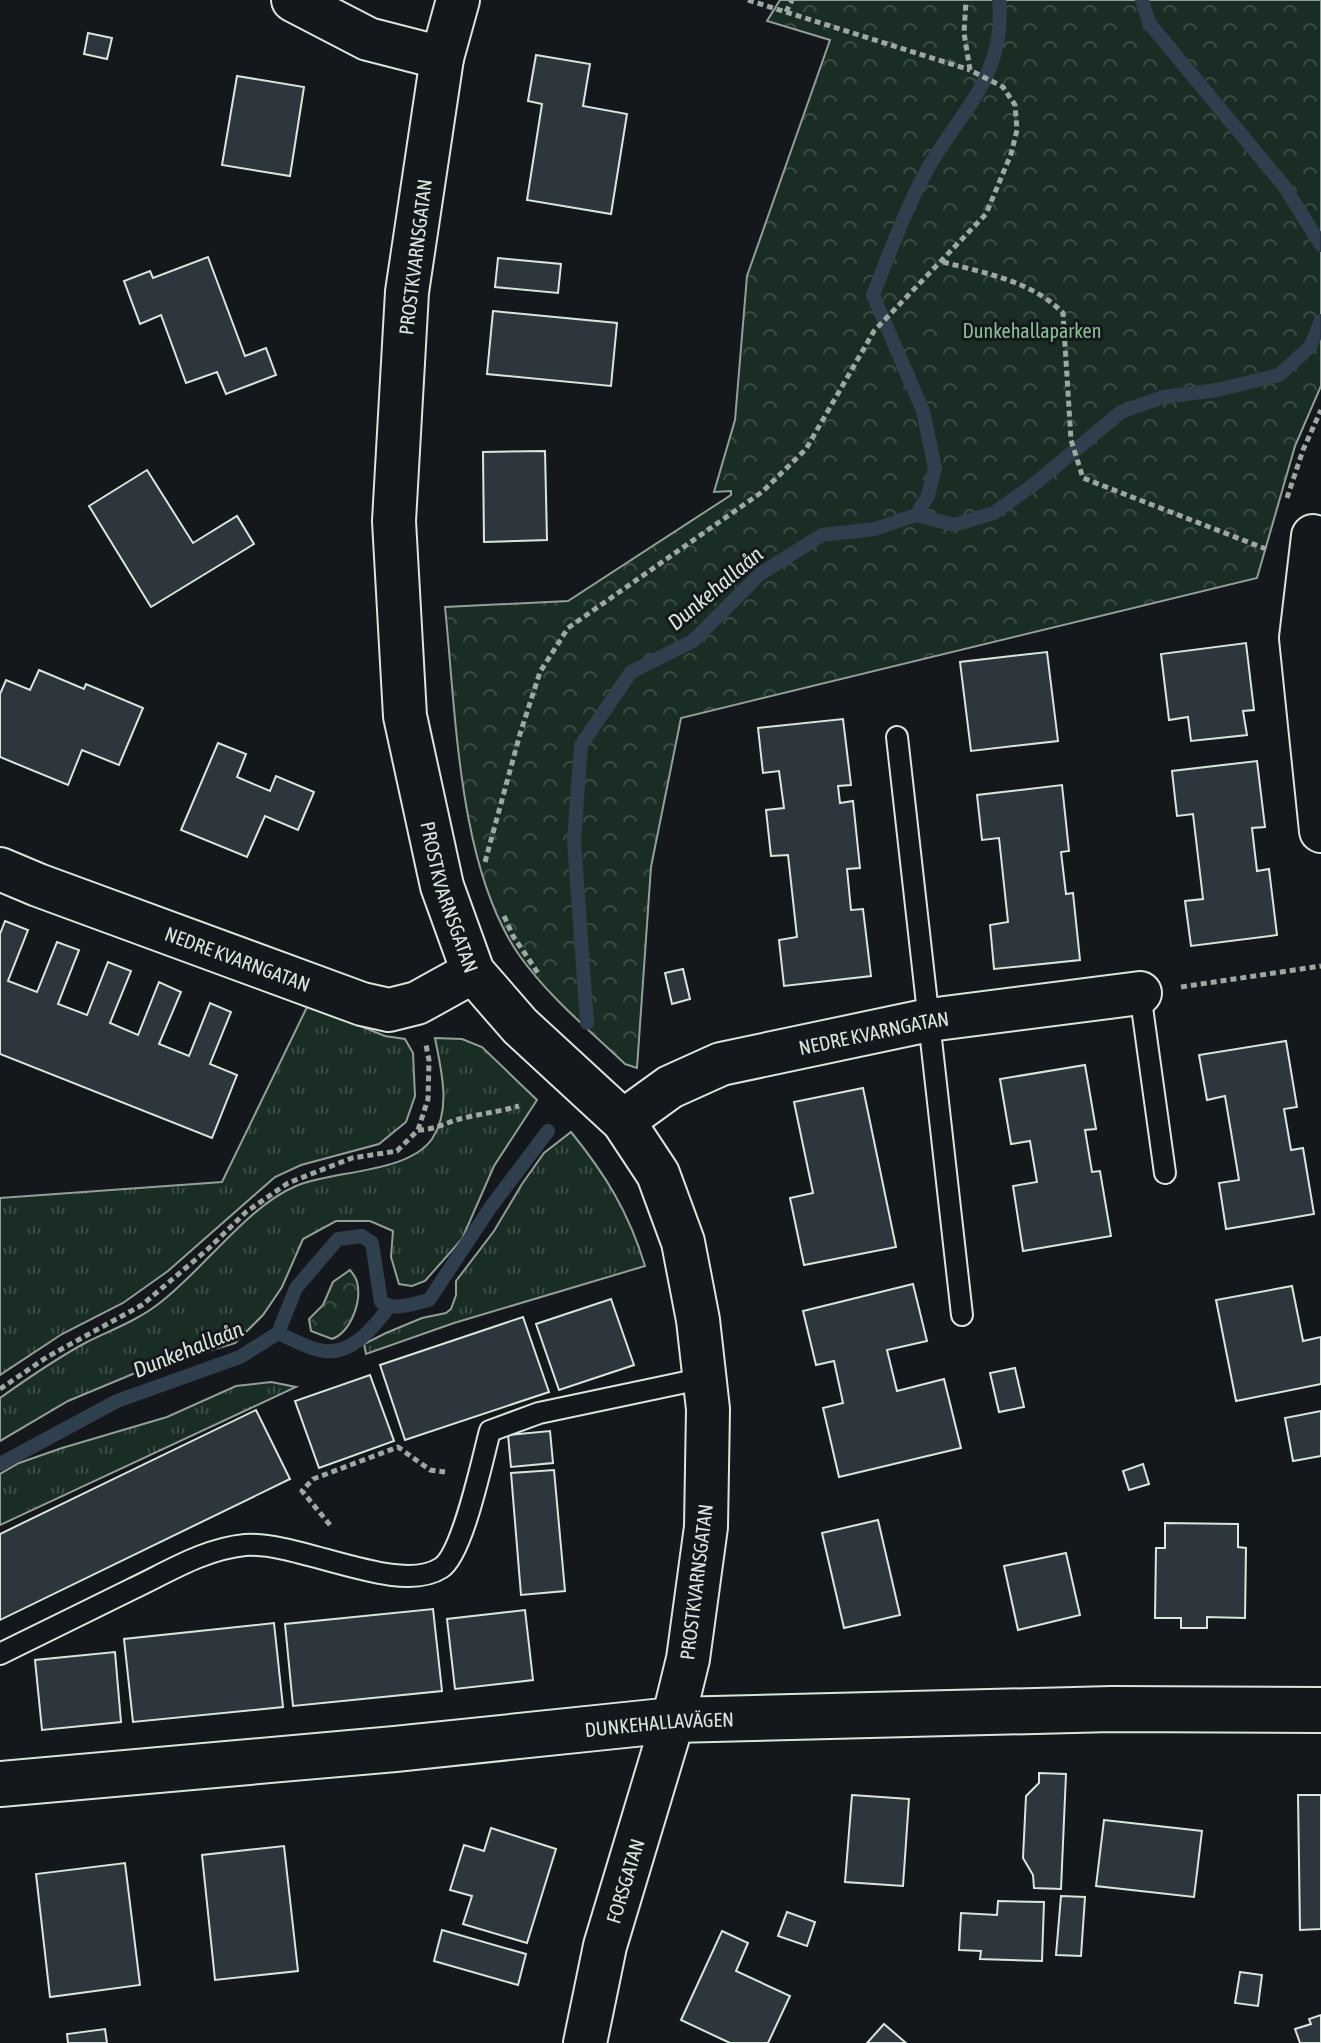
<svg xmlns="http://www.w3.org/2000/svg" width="1321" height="2043" font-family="'Asap Condensed',sans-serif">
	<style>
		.grass { fill: url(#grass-tufts); stroke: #939e99; stroke-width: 2 }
		.forest { fill: url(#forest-crowns); stroke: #939e99; stroke-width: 2 }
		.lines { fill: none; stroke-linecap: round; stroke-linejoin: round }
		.stream { stroke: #2f3f4d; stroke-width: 14 }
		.building { fill: #2c363c; stroke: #d8e6dc; stroke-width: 2 }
		.lane-casing { stroke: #d8e6dc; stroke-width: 24 }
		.street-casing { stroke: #d8e6dc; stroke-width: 46 }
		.secondary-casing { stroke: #d8e6dc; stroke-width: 48 }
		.path { stroke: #9da8a2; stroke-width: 5; stroke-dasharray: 6 4; stroke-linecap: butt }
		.lane { stroke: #14181c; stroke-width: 20 }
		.street { stroke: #14181c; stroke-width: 42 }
		.secondary { stroke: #14181c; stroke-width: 44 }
		.labels { text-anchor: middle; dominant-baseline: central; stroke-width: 6; stroke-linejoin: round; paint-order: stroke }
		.street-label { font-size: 20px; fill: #d8e6dc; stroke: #14181c }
		.park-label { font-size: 20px; fill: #8ac095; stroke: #14181c }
		.water-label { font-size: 22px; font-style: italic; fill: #d8e6dc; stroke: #14181c }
	</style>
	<defs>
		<pattern id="grass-tufts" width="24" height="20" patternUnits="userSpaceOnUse" patternTransform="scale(2)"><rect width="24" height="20" fill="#1a2d24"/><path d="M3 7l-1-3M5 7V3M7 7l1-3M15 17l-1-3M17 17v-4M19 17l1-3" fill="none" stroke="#3b4b43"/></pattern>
		<pattern id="forest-crowns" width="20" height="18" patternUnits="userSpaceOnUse" patternTransform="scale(2)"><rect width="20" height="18" fill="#1a2d24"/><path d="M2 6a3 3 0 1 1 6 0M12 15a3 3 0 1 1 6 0" fill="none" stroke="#3b4b43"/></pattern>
	</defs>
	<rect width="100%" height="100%" fill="#14181c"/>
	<g class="grass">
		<path d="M 308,1005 L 385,1036 L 405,1039 L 413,1053 L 415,1096 L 406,1122 L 379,1144 L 301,1165 L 275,1177 L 168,1271 L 123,1303 L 62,1334 L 0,1375 L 0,1198 L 222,1182 Z"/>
		<path d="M 435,1038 L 462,1039 L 482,1047 L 537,1100 L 494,1166 L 462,1239 L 425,1281 L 412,1286 L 399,1284 L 391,1257 L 393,1231 L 370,1221 L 336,1221 L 303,1239 L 282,1287 L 263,1315 L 235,1343 L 140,1371 L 68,1401 L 0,1441 L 0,1398 C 28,1378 57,1358 87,1342 C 111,1330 136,1321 157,1305 C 202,1272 246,1207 296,1186 C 333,1170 407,1174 432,1139 C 452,1109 441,1070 435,1038 Z"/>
		<path d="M 571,1132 C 606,1175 629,1213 645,1266 L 454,1323 L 366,1354 L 364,1344 L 386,1333 L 422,1318 L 446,1313 L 451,1309 L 456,1295 L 456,1281 L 494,1231 L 522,1184 L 544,1153 Z"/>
		<path d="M 271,1382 L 296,1387 L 0,1525 L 0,1474 L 19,1463 L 62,1448 L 167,1417 L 236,1386 Z"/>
	</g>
	<g class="forest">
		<path d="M 780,0 L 1321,0 L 1321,386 L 1295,446 L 1257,578 L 681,718 L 651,867 L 637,1068 L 625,1064 C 588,1029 548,996 519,955 C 458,867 456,713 445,607 L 568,601 L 731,495 L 731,491 L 714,492 L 735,420 L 747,276 L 830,40 L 767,21 Z"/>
		<path d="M 350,1270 C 353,1274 356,1277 357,1282 C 362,1301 351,1332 332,1339 L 311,1331 L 309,1319 L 323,1305 L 333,1282 Z"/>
	</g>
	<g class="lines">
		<g class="stream">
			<path d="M 1142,0 L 1149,23 L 1284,186 L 1321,245"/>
			<path d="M 916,515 L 954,525 L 994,513 L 1037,482 L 1121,412 L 1163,397 L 1217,390 L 1279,375 L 1310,347 L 1321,321"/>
			<path d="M 587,1023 L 574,840 L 581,745 L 631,672 L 693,641 L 760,574 L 822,535 L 875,529 L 916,515 L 928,496 L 935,468 L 923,411 L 873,295 C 888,257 902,218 921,181 C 953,117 1007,81 999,0"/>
			<path d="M 278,1333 C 292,1339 305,1347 319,1350 C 350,1358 373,1328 389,1307"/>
			<path d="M 0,1464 L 117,1401 L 240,1357 L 278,1333 L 296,1288 L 338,1239 L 362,1236 L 372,1243 L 381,1302 C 396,1311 412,1304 429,1300 L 490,1208 L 548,1131"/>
		</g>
	</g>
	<g class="building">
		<path d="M 88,33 L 112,38 L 107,59 L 84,54 Z"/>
		<path d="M 536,55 L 590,64 L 583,106 L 627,114 L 611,214 L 527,200 L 542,104 L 528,101 Z"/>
		<path d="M 237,76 L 304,87 L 290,176 L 222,165 Z"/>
		<path d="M 208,257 L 245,356 L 266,348 L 276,375 L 226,394 L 217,372 L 186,383 L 161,315 L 140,324 L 124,281 L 150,271 L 153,278 Z"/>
		<path d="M 498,258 L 561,264 L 558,293 L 495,287 Z"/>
		<path d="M 493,311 L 617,323 L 611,386 L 487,374 Z"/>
		<path d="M 545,451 L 547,540 L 484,542 L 483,452 Z"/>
		<path d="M 147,470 L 193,543 L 237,516 L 254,544 L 151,607 L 89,506 Z"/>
		<path d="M 1246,643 L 1254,710 L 1243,711 L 1247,735 L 1191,741 L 1188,717 L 1169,720 L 1161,654 Z"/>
		<path d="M 1047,652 L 1058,741 L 971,751 L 960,662 Z"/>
		<path d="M 39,670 L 84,689 L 86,684 L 143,708 L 119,765 L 82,750 L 68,785 L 0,757 L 0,694 L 6,680 L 30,690 Z"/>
		<path d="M 843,719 L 851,785 L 838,786 L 840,803 L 853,801 L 860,868 L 847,869 L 851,910 L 863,909 L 871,976 L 784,986 L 779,940 L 797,937 L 788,855 L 771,856 L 766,810 L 784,808 L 779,771 L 763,773 L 758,728 Z"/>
		<path d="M 218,743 L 246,754 L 237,777 L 270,791 L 276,776 L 314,792 L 298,830 L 265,816 L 247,857 L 181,830 Z"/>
		<path d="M 1257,761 L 1265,827 L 1252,828 L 1257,871 L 1269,869 L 1277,935 L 1191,946 L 1185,901 L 1203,899 L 1193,814 L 1177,816 L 1172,771 Z"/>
		<path d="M 1062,785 L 1069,851 L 1061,852 L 1066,894 L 1073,893 L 1080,960 L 994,969 L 990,925 L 1008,922 L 999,838 L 982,840 L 977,795 Z"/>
		<path d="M 5,921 L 28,930 L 8,981 L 37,992 L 57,942 L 79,950 L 58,1004 L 87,1015 L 108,962 L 131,971 L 110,1023 L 138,1035 L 159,982 L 181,992 L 159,1044 L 189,1056 L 210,1003 L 231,1012 L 210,1064 L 237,1075 L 212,1138 L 0,1054 L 0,934 Z"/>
		<path d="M 683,969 L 690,999 L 672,1004 L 665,973 Z"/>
		<path d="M 1286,1041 L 1297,1107 L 1284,1109 L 1291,1150 L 1303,1148 L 1314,1214 L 1226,1229 L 1219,1183 L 1239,1180 L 1225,1096 L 1207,1100 L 1199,1055 Z"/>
		<path d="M 1085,1065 L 1096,1129 L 1085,1130 L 1092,1172 L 1100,1171 L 1111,1236 L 1023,1251 L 1013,1186 L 1037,1182 L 1030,1141 L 1011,1144 L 1000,1079 Z"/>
		<path d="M 863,1088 L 896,1247 L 804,1265 L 790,1198 L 813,1193 L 794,1102 Z"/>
		<path d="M 913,1284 L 927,1341 L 887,1350 L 897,1391 L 944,1379 L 961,1448 L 839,1477 L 823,1408 L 843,1403 L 834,1361 L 816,1365 L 803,1311 Z"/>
		<path d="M 1292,1286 L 1303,1341 L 1321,1337 L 1321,1384 L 1236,1401 L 1216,1300 Z"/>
		<path d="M 611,1299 L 634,1365 L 559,1390 L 536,1324 Z"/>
		<path d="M 523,1317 L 549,1392 L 405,1440 L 380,1365 Z"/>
		<path d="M 1015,1368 L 1024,1407 L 999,1412 L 990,1373 Z"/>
		<path d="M 370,1375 L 394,1441 L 319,1468 L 295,1401 Z"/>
		<path d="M 256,1410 L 290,1479 L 0,1620 L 0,1534 Z"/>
		<path d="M 1321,1411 L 1321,1456 L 1293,1461 L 1285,1418 Z"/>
		<path d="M 550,1431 L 553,1463 L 511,1467 L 508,1435 Z"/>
		<path d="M 1143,1464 L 1149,1484 L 1129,1490 L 1123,1471 Z"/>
		<path d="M 554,1470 L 565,1591 L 521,1595 L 511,1473 Z"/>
		<path d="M 878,1520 L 900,1615 L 844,1628 L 822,1533 Z"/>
		<path d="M 1165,1523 L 1238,1524 L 1238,1547 L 1246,1548 L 1245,1618 L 1207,1617 L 1207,1628 L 1181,1628 L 1181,1618 L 1155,1618 L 1156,1548 L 1165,1548 Z"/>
		<path d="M 1066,1553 L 1080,1615 L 1018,1630 L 1004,1566 Z"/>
		<path d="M 433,1609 L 442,1691 L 293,1706 L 285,1624 Z"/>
		<path d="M 525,1610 L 533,1680 L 455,1689 L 447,1619 Z"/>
		<path d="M 274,1623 L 283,1707 L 133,1722 L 124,1639 Z"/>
		<path d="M 115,1652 L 121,1722 L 42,1730 L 35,1660 Z"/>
		<path d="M 1039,1773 L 1066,1774 L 1061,1889 L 1034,1888 L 1033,1875 L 1023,1858 L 1026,1796 L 1039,1783 Z"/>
		<path d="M 852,1795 L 909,1799 L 903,1886 L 845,1882 Z"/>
		<path d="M 1298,1795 L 1321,1795 L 1321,1929 L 1300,1930 Z"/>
		<path d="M 1104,1820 L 1202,1831 L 1194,1897 L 1096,1886 Z"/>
		<path d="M 491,1828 L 556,1849 L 527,1943 L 463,1924 L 472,1896 L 450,1890 L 464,1845 L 484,1851 Z"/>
		<path d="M 284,1846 L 298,1971 L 215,1980 L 202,1855 Z"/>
		<path d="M 125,1863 L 140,1985 L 50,1997 L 36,1874 Z"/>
		<path d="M 1061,1896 L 1085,1897 L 1081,1956 L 1056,1955 Z"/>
		<path d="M 998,1901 L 1044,1902 L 1042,1961 L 980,1959 L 981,1951 L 959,1950 L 961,1913 L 997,1915 Z"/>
		<path d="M 787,1912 L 815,1922 L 807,1946 L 778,1936 Z"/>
		<path d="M 442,1930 L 526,1954 L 518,1985 L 434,1961 Z"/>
		<path d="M 722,1931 L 748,1943 L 736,1971 L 790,1996 L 768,2043 L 730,2043 L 681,2020 Z"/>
		<path d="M 1240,1972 L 1262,1975 L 1258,2006 L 1235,2003 Z"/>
		<path d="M 1321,2015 L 1321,2043 L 1300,2043 L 1295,2029 L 1311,2024 L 1309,2019 Z"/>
		<path d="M 884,2024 L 906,2043 L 867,2043 Z"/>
		<path d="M 105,2029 L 107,2043 L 68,2043 L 67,2034 Z"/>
	</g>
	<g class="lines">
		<g class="lane-casing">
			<g id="lane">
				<path d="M 897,737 L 962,1315"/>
				<path d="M 1140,993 L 1165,1173"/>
				<path d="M 0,1654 C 44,1632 88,1611 132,1589 C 168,1572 204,1549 245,1545 C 299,1541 398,1596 441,1568 C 463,1554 482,1460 490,1431 L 539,1413 L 705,1378"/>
			</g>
		</g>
		<g class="street-casing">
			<g id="street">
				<path d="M 293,0 L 368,39 L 442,58"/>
				<path id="s1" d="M 458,0 L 442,58 L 407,292 L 394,521 L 405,716 L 442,886 L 473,972 L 520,1026 L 623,1121 L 658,1174 L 683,1242 L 698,1320 L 708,1409 L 706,1527 L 688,1659 L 673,1720 L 605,1946 L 585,2043"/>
				<path d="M 1313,536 L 1301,638 L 1321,831"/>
				<path id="s2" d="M 0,869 L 38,885 L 362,1004 L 389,1010 L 417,1003 L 473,972"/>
				<path id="s3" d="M 623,1121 L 670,1087 L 721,1064 L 929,1020 L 1140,993"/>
			</g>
		</g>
		<g class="secondary-casing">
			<g id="secondary">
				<path id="s4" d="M 0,1784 L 395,1749 L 673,1720 L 1112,1709 L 1321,1710"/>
			</g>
		</g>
		<g class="path">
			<path d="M 748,0 L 970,70"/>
			<path d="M 786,12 L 792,0"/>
			<path d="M 943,262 C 985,273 1032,281 1063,313 L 1071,440 L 1083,478 L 1266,549"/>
			<path d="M 1287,498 L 1303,450 L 1321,410"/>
			<path d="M 485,862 L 520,734 L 540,672 L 568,628 L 762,492 L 806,449 L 874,331 L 986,214 L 1011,154 L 1017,130 L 1015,105 L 1003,87 L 970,70 L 964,33 L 966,0"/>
			<path d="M 504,916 L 513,936 L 540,976"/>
			<path d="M 1181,987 L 1321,966"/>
			<path d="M 418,1130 C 437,1130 450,1120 468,1117 C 486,1113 502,1111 519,1106"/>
			<path d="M 0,1389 L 47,1357 L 142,1305 L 208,1249 L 246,1212 L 288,1183 L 352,1158 L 397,1151 L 418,1130 L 428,1099 L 429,1060 L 426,1045"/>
			<path d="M 330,1525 L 302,1491 L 313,1479 L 398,1447 L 430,1470 L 445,1472"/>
		</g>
		<use href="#lane" class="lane"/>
		<use href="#street" class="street"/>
		<use href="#secondary" class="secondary"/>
	</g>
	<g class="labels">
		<g class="street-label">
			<text transform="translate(415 257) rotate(-83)">PROSTKVARNSGATAN</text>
			<text stroke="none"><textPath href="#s1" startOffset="908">PROSTKVARNSGATAN</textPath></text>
			<text stroke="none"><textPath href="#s2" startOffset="254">NEDRE KVARNGATAN</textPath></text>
			<text stroke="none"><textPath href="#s3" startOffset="270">NEDRE KVARNGATAN</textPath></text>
			<text transform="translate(696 1582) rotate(-83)">PROSTKVARNSGATAN</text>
			<text stroke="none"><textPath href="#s4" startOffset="662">DUNKEHALLAVÄGEN</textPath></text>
			<text transform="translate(625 1881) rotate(-73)">FORSGATAN</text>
		</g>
		<g class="park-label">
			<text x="1032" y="330">Dunkehallaparken</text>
		</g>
		<g class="water-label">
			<text transform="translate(715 588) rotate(-40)">Dunkehallaån</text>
			<text transform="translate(188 1349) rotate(-22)">Dunkehallaån</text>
		</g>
	</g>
</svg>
